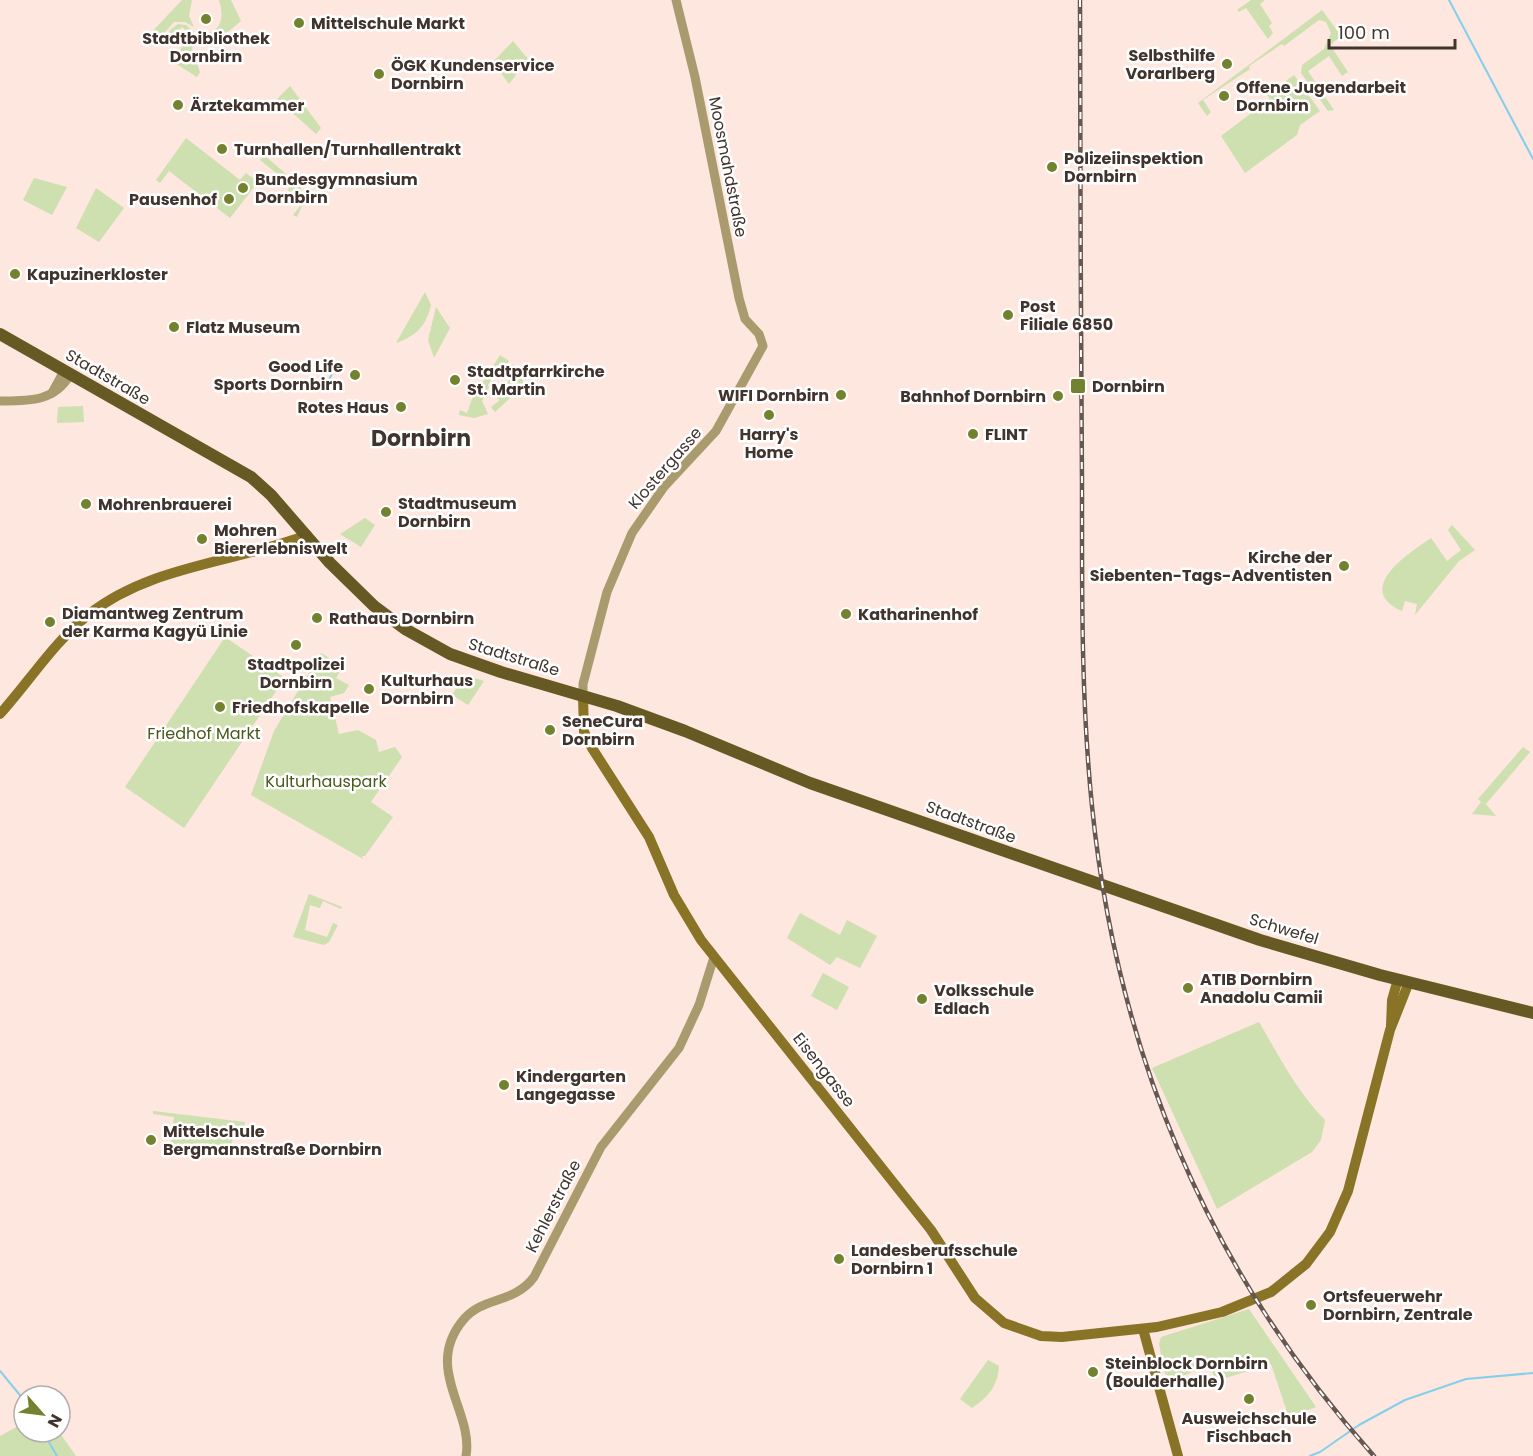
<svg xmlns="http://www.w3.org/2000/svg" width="1533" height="1456" font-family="Poppins,sans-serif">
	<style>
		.green { fill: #cedfb0 }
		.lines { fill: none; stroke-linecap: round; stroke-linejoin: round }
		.stream { stroke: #85cfec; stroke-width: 2 }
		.tertiary { stroke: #a99b6d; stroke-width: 9 }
		.secondary { stroke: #887326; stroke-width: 10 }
		.primary { stroke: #675924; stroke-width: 12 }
		.rail-casing { stroke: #675751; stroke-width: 4.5 }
		.rail { stroke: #fff; stroke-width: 2; stroke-dasharray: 7; stroke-linecap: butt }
		.poi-dot { fill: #74822f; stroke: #fff; stroke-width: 2 }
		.labels { text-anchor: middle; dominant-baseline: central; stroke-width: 5; stroke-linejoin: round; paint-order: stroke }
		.poi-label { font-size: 16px; font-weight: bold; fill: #41332d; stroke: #fff; text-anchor: start }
		.street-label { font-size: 16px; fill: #41332d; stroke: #fff }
		.park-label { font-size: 16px; fill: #475a1a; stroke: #fff }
		.district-label { font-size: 22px; font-weight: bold; fill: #41332d; stroke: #fff }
	</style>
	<rect width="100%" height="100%" fill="#fde7de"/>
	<g class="green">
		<path d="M 182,0 L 192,0 L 189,16 L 194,27 L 185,22 L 174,22 L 165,32 L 163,47 L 149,35 Z"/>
		<path d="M 219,0 L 231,0 L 241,21 L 229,31 L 210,37 L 207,33 C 224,30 223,13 219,0 Z"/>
		<path d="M 1251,0 L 1265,0 L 1260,4 L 1272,23 L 1269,26 L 1273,33 L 1268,39 L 1246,8 L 1239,12 L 1237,10 Z"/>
		<path d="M 1322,10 L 1341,36 L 1330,45 L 1348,72 L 1342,76 L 1329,56 L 1308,71 L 1334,110 L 1328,111 L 1301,73 L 1302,65 L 1324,49 L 1331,33 L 1326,22 L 1319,20 L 1284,46 L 1282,44 L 1249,66 L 1250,69 L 1203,100 L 1211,112 L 1207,116 L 1198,103 Z"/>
		<path d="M 178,24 L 186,25 L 194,32 L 192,51 L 200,72 L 197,77 L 175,63 L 182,56 L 178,52 L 189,40 L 190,34 L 182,27 L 167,42 L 170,30 Z"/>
		<path d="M 513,41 L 528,59 L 509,84 L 493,62 Z"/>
		<path d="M 1294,75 L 1320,111 L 1300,125 L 1297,135 L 1245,173 L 1221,136 L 1270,99 L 1267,95 Z"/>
		<path d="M 290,86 L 321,128 L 316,134 L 277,99 Z"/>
		<path d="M 186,138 L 240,180 L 246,173 L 258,182 L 230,218 L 169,171 L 160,183 L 156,180 Z"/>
		<path d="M 264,155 L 301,187 L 302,206 L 297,217 L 293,215 L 301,205 L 297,201 L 301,196 L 293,189 L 290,193 L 288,191 L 290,184 L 260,160 Z"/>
		<path d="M 34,178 L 67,187 L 52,215 L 23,200 Z"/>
		<path d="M 96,188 L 124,208 L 99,242 L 76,228 Z"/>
		<path d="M 425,292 L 431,305 C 426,326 416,336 396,343 Z"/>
		<path d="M 436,307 L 450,328 L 434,358 L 428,340 Z"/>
		<path d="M 500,355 L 509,361 L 506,366 L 501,363 L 488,385 L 489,387 L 482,401 L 488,414 L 474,418 L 459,415 L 460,410 L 467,413 L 472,399 Z"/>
		<path d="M 512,364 L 525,374 L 522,378 L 524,385 L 495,412 L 491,407 L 500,400 L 497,398 L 515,371 L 509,367 Z"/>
		<path d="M 83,406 L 84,422 L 57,423 L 58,407 Z"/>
		<path d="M 365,518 L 375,525 L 361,547 L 340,534 Z"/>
		<path d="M 1452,525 L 1475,550 L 1459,561 L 1415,615 L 1417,604 L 1405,601 L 1402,611 C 1353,589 1409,553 1431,538 L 1447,561 L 1461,550 L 1448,530 Z"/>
		<path d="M 225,637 L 285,678 L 184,828 L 125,787 Z"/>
		<path d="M 321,653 L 343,666 L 336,678 L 349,685 L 344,693 L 330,697 L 339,734 L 358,730 L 376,740 L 379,752 L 395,747 L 402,757 L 371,802 L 393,817 L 365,856 L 362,856 L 363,859 L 251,795 L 274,731 Z"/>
		<path d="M 465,675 L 484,681 L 468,705 L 452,695 Z"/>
		<path d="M 1523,747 L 1530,752 L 1486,804 L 1496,816 L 1472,814 L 1481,802 L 1478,799 Z"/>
		<path d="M 309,894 L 342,907 L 341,909 L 323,901 L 320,908 L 310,905 L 305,930 L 327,937 L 333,923 L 338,925 L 329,942 L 324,945 L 293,937 Z"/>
		<path d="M 800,913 L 840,935 L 847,920 L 877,936 L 860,968 L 837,957 L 830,965 L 787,938 Z"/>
		<path d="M 823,973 L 849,987 L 837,1010 L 811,996 Z"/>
		<path d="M 1259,1022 C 1279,1056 1297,1092 1325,1120 L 1321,1140 L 1312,1152 L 1217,1209 L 1152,1068 Z"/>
		<path d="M 153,1111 L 245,1122 L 244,1130 L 234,1129 L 230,1156 L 170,1149 L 174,1117 L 153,1114 Z"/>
		<path d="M 1249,1309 L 1316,1407 L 1289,1418 L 1271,1364 L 1216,1381 L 1210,1366 L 1176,1378 L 1165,1374 L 1159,1344 L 1161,1337 Z"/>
		<path d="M 988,1360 L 999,1366 C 997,1387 989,1396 972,1408 L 960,1399 Z"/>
		<path d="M 24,1423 L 24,1432 L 59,1432 L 76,1456 L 0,1456 L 0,1436 Z"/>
	</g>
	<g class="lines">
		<g class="stream">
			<path d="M 1449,0 L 1533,159"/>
			<path d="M 326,385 L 338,363"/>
			<path d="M 0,1371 L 24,1400"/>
			<path d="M 43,1432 L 57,1456"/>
			<path d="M 1310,1456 L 1320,1452 L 1359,1425 L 1405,1400 L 1466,1379 L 1533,1373"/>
		</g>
		<g class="tertiary">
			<path d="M 52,393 L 64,371"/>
			<path d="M 0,401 C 29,401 54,402 70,375"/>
			<path d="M 583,696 L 583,684 L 607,592 L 632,533 L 664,487 L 716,431 L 763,346 L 759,334 L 745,319 L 739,298 L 695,77 L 676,0"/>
			<path d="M 466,1456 C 474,1411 422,1368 464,1319 C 484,1296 514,1304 534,1277 L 601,1147 L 679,1048 L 699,1005 L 714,957"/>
		</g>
		<g class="secondary">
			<path d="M 583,696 L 584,732 L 592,748 L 649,837 L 674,895 L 701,940 L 931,1230 L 975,1298 L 1004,1323 L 1041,1336 L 1062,1337 L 1157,1327 L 1222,1312 L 1271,1292 L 1306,1264 L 1330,1232 L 1348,1191 L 1390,1030 L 1409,982"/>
			<path d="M 0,714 C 29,682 54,642 88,615 C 151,565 235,563 307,535"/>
			<path d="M 1391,1026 L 1392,1000 L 1398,979"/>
			<path d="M 1143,1329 L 1178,1456"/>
		</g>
		<path class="primary" d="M 0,334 L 251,477 L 271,495 L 330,563 L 374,606 L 405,629 L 450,654 L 501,672 L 617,706 L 685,731 L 810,783 L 1260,940 L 1380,975 L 1533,1013"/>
		<g class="rail-casing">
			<path id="rail" d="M 1080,0 C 1081,161 1080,323 1082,484 C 1082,591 1081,699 1092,806 C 1117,1053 1208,1271 1374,1456"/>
		</g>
		<use href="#rail" class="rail"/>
	</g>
	<g class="poi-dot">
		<circle cx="206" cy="19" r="6"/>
		<circle cx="299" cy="23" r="6"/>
		<circle cx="1227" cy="64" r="6"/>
		<circle cx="379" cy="74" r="6"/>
		<circle cx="1224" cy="96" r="6"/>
		<circle cx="178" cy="105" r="6"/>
		<circle cx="222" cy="149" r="6"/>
		<circle cx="1052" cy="167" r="6"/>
		<circle cx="243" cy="188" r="6"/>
		<circle cx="229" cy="199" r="6"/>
		<circle cx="15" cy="274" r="6"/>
		<circle cx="1008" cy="315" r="6"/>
		<circle cx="174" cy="327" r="6"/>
		<circle cx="355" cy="375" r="6"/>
		<circle cx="455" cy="380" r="6"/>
		<rect x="1070" y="378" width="16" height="16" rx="3"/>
		<circle cx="841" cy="395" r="6"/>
		<circle cx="1058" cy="396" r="6"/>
		<circle cx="401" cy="407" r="6"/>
		<circle cx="769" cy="415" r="6"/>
		<circle cx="973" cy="434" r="6"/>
		<circle cx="86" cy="504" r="6"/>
		<circle cx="386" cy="512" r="6"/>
		<circle cx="202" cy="539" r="6"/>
		<circle cx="1344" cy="566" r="6"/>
		<circle cx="846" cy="614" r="6"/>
		<circle cx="317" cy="618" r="6"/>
		<circle cx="50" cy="622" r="6"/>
		<circle cx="296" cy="645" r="6"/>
		<circle cx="369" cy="689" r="6"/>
		<circle cx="220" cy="707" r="6"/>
		<circle cx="550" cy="730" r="6"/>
		<circle cx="1188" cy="988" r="6"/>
		<circle cx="922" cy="999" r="6"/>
		<circle cx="504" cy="1085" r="6"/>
		<circle cx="151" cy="1140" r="6"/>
		<circle cx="839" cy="1259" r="6"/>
		<circle cx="1311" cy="1305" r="6"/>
		<circle cx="1093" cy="1372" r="6"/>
		<circle cx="1249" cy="1399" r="6"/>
	</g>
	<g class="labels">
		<g class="poi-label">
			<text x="311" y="23">Mittelschule Markt</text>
			<text x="206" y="38" text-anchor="middle">Stadtbibliothek<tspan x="206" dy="18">Dornbirn</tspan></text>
			<text x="1215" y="55" text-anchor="end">Selbsthilfe<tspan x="1215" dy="18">Vorarlberg</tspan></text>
			<text x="391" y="65">ÖGK Kundenservice<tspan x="391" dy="18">Dornbirn</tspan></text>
			<text x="1236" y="87">Offene Jugendarbeit<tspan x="1236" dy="18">Dornbirn</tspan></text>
			<text x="190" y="105">Ärztekammer</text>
			<text x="234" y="149">Turnhallen/Turnhallentrakt</text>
			<text x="1064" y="158">Polizeiinspektion<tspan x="1064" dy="18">Dornbirn</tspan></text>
			<text x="255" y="179">Bundesgymnasium<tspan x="255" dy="18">Dornbirn</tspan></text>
			<text x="217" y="199" text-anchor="end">Pausenhof</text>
			<text x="27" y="274">Kapuzinerkloster</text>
			<text x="1020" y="306">Post<tspan x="1020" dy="18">Filiale 6850</tspan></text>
			<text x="186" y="327">Flatz Museum</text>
			<text x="343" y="366" text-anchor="end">Good Life<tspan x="343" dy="18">Sports Dornbirn</tspan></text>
			<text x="467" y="371">Stadtpfarrkirche<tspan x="467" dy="18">St. Martin</tspan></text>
			<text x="1092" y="386">Dornbirn</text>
			<text x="829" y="395" text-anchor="end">WIFI Dornbirn</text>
			<text x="1046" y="396" text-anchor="end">Bahnhof Dornbirn</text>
			<text x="389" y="407" text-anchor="end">Rotes Haus</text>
			<text x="769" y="434" text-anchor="middle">Harry's<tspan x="769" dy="18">Home</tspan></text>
			<text x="985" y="434">FLINT</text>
			<text x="398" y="503">Stadtmuseum<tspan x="398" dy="18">Dornbirn</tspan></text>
			<text x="98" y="504">Mohrenbrauerei</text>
			<text x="214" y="530">Mohren<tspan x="214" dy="18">Biererlebniswelt</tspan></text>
			<text x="1332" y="557" text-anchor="end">Kirche der<tspan x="1332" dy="18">Siebenten-Tags-Adventisten</tspan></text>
			<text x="62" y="613">Diamantweg Zentrum<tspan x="62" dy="18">der Karma Kagyü Linie</tspan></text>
			<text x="858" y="614">Katharinenhof</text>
			<text x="329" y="618">Rathaus Dornbirn</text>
			<text x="296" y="664" text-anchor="middle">Stadtpolizei<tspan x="296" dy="18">Dornbirn</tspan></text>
			<text x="381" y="680">Kulturhaus<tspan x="381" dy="18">Dornbirn</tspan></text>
			<text x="232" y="707">Friedhofskapelle</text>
			<text x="562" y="721">SeneCura<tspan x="562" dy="18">Dornbirn</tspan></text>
			<text x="1200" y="979">ATIB Dornbirn<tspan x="1200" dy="18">Anadolu Camii</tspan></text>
			<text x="934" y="990">Volksschule<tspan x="934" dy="18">Edlach</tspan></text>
			<text x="516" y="1076">Kindergarten<tspan x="516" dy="18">Langegasse</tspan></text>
			<text x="163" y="1131">Mittelschule<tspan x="163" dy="18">Bergmannstraße Dornbirn</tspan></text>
			<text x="851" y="1250">Landesberufsschule<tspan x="851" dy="18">Dornbirn 1</tspan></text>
			<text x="1323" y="1296">Ortsfeuerwehr<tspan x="1323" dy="18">Dornbirn, Zentrale</tspan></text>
			<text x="1105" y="1363">Steinblock Dornbirn<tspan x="1105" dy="18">(Boulderhalle)</tspan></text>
			<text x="1249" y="1418" text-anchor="middle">Ausweichschule<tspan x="1249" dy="18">Fischbach</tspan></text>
		</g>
		<g class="street-label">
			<text transform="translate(728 167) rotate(79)">Moosmahdstraße</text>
			<text transform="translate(108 377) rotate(30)">Stadtstraße</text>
			<text transform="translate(665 468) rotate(-49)">Klostergasse</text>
			<text transform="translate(514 657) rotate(17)">Stadtstraße</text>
			<text transform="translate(971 822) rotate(20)">Stadtstraße</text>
			<text transform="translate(1284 929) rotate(17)">Schwefel</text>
			<text transform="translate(824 1070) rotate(52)">Eisengasse</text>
			<text transform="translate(553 1206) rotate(-63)">Kehlerstraße</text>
		</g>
		<g class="park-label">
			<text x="204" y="733">Friedhof Markt</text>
			<text x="326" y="781">Kulturhauspark</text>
		</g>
		<g class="district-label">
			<text x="421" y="438">Dornbirn</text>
		</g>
	</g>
	<g transform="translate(42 1414) rotate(118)"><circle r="28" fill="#ffffff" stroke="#b3adab" stroke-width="1.5"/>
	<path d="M0-4.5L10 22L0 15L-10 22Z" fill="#74822f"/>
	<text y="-9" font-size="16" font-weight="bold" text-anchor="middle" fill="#41332d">N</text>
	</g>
	<path d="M1329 39v9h126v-9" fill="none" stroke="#41332d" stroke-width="3"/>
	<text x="1338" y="39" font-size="18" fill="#41332d" stroke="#ffffff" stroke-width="4.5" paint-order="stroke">100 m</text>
</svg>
